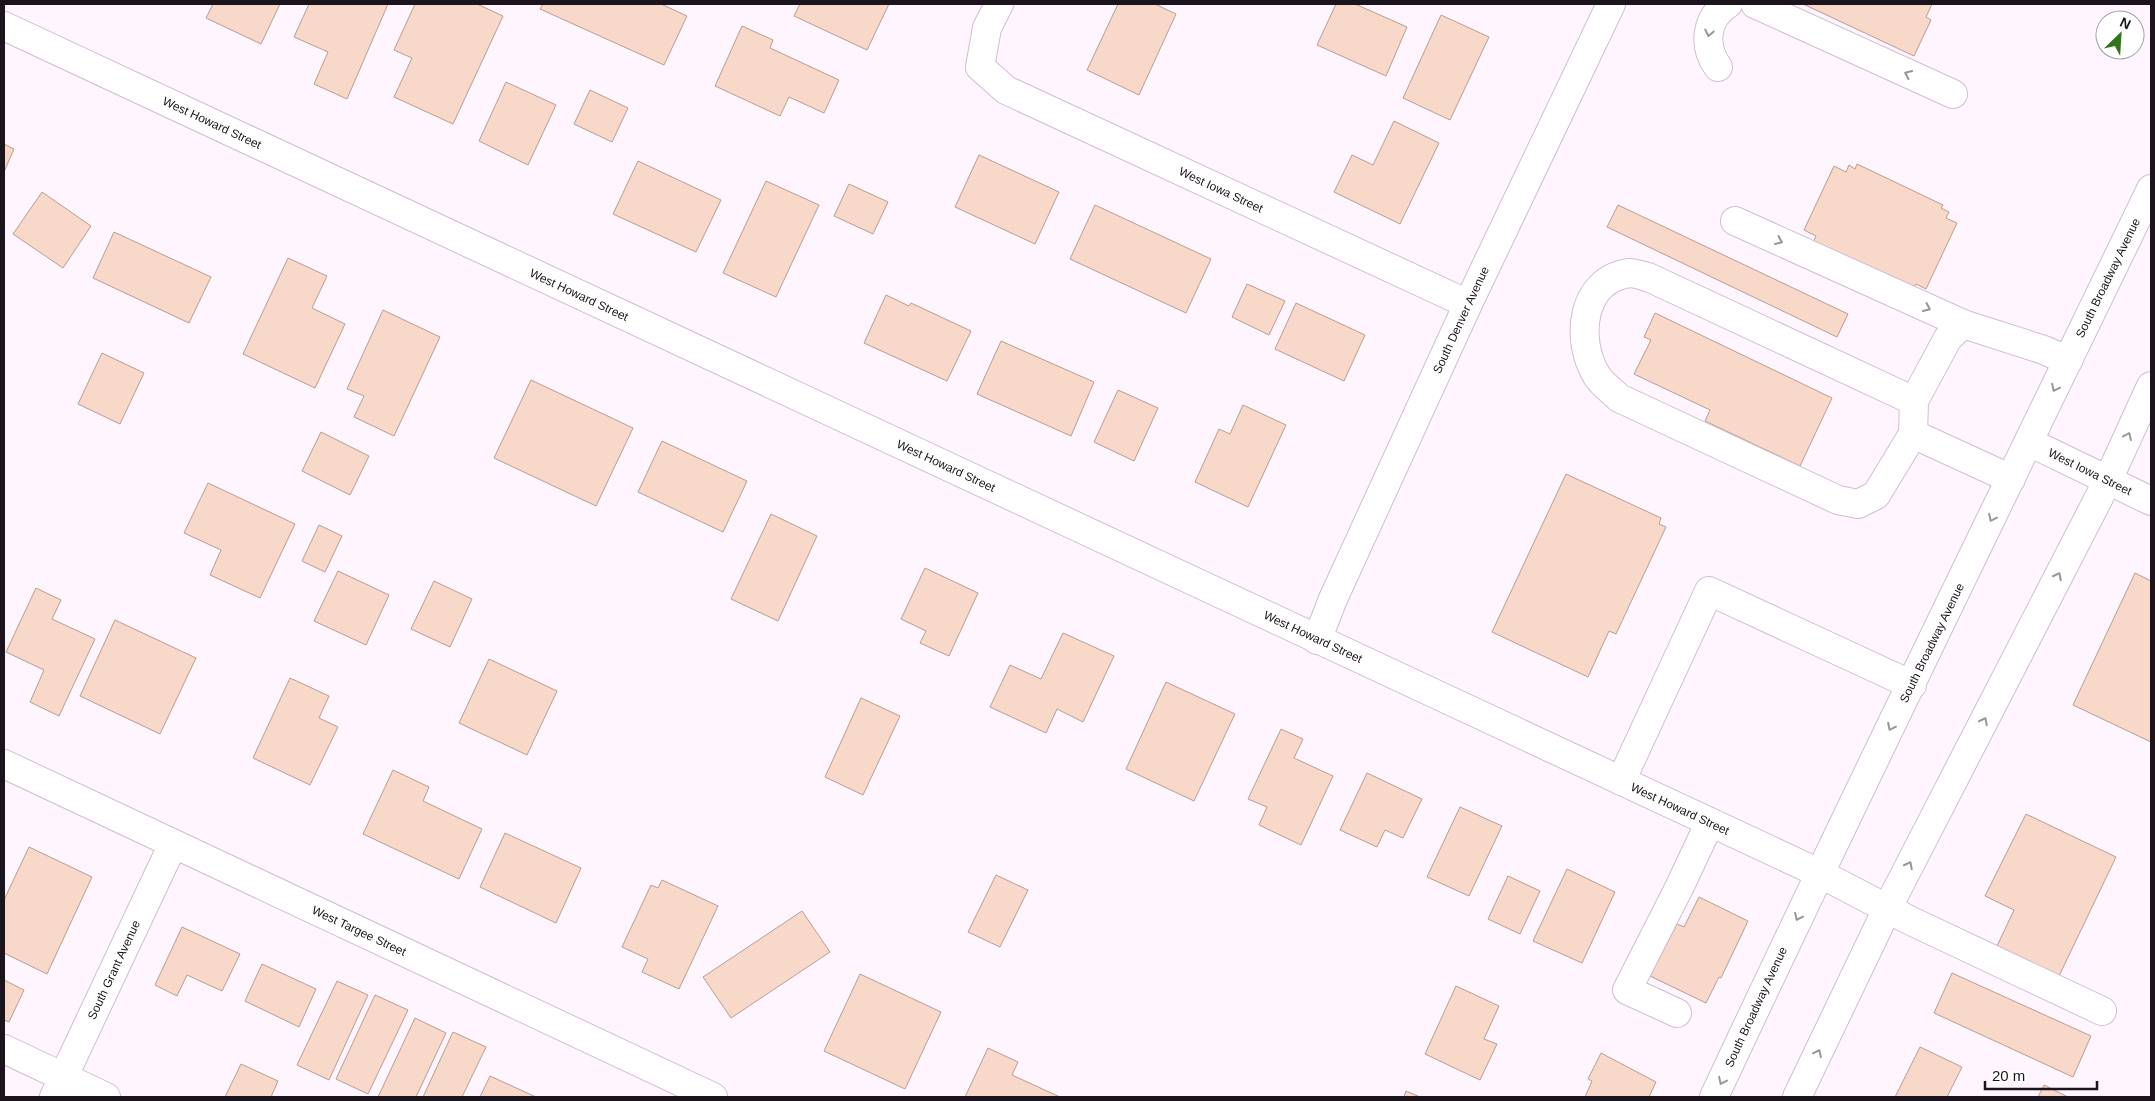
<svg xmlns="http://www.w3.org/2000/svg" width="2155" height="1101" font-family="Arial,sans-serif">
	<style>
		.building { fill: #f8d8c8; stroke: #ba9d8d }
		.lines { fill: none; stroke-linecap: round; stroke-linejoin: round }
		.minor-casing { stroke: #d3bcd4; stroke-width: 30 }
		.major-casing { stroke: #d3bcd4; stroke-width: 30 }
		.minor { stroke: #fff; stroke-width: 28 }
		.major { stroke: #fff; stroke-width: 28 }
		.oneway { stroke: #999599 }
		.labels { text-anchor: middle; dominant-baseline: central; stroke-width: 4.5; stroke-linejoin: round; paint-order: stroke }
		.street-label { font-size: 12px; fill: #1c141d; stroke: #fff }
	</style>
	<rect width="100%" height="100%" fill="#fef5ff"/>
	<g class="building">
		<path d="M 213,4 L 280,4 L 261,44 L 206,18 Z"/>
		<path d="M 309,4 L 388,4 L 347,99 L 314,84 L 328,52 L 294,37 Z"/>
		<path d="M 415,4 L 477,4 L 503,16 L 453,124 L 394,97 L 412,58 L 394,50 Z"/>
		<path d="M 543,4 L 661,4 L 687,16 L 664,65 L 540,9 Z"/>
		<path d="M 800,4 L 889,4 L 867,50 L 794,16 Z"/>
		<path d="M 1118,4 L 1155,4 L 1176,14 L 1139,95 L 1087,70 Z"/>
		<path d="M 1336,4 L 1355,4 L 1407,27 L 1386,76 L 1317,45 Z"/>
		<path d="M 1803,4 L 1932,4 L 1926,17 L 1931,20 L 1914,56 Z"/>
		<path d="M 1441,15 L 1489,37 L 1450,120 L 1403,98 Z"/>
		<path d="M 742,26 L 773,40 L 770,48 L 839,80 L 824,113 L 789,97 L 780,116 L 715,86 Z"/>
		<path d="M 506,82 L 556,105 L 528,165 L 479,141 Z"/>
		<path d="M 590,90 L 628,108 L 612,142 L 574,124 Z"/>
		<path d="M 1394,121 L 1439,143 L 1400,224 L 1334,192 L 1352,155 L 1373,165 Z"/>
		<path d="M 4,144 L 14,149 L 4,172 Z"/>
		<path d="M 979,155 L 1059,192 L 1035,244 L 955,207 Z"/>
		<path d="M 638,161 L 721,200 L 696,252 L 613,214 Z"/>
		<path d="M 1857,164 L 1943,205 L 1941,208 L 1949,212 L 1946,218 L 1957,223 L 1926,289 L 1916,284 L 1913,290 L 1813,243 L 1816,236 L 1804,230 L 1834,166 L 1846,172 L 1849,165 L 1855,169 Z"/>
		<path d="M 766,181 L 819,205 L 776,297 L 723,273 Z"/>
		<path d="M 849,184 L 888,202 L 873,234 L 834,216 Z"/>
		<path d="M 42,192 L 91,226 L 63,268 L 13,234 Z"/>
		<path d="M 1095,205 L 1211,259 L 1186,313 L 1070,259 Z"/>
		<path d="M 1618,205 L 1848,314 L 1837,337 L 1607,227 Z"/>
		<path d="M 114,232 L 211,277 L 189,323 L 93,278 Z"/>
		<path d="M 288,258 L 327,276 L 312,308 L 345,324 L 315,388 L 243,354 Z"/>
		<path d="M 1247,284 L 1285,301 L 1269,335 L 1232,317 Z"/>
		<path d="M 886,295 L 909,306 L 911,303 L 971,331 L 947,381 L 864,343 Z"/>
		<path d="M 1296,303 L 1365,335 L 1344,381 L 1275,349 Z"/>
		<path d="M 383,310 L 440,337 L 394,436 L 354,417 L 364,396 L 347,389 Z"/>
		<path d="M 1655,313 L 1832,398 L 1800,466 L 1705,421 L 1710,410 L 1634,374 L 1651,340 L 1644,337 Z"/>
		<path d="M 1001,341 L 1094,382 L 1071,436 L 977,394 Z"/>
		<path d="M 102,353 L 144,373 L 120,424 L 78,404 Z"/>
		<path d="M 531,380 L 633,428 L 596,506 L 494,458 Z"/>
		<path d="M 1118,390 L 1158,408 L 1134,461 L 1094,442 Z"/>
		<path d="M 1243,405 L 1286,425 L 1248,507 L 1195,482 L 1219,429 L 1230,434 Z"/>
		<path d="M 321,432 L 369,456 L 350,495 L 302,471 Z"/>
		<path d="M 662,441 L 747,481 L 723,532 L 638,492 Z"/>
		<path d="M 1566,474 L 1661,518 L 1659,524 L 1666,527 L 1616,634 L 1609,631 L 1588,677 L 1492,632 Z"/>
		<path d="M 208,483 L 295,524 L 260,598 L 210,575 L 221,550 L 184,533 Z"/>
		<path d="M 771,514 L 817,536 L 778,621 L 731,599 Z"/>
		<path d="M 319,525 L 342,536 L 325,572 L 302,561 Z"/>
		<path d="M 925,568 L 978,593 L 949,656 L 920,643 L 926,631 L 901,619 Z"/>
		<path d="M 338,571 L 389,595 L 366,645 L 314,621 Z"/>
		<path d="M 2135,573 L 2151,581 L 2151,742 L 2073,705 Z"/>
		<path d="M 434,581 L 472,599 L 450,647 L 411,629 Z"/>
		<path d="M 36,588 L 61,600 L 52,619 L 95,639 L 59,716 L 30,702 L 44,670 L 6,652 Z"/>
		<path d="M 115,620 L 196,658 L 160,734 L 80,696 Z"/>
		<path d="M 1063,633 L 1114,656 L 1083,722 L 1057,709 L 1046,733 L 990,707 L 1010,665 L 1041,679 Z"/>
		<path d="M 489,659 L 557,691 L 527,755 L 459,723 Z"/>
		<path d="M 290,678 L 329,696 L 319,718 L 338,727 L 310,785 L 253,758 Z"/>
		<path d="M 1166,682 L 1235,714 L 1194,801 L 1126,769 Z"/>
		<path d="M 861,698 L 900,716 L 863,795 L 825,777 Z"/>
		<path d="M 1281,729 L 1303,739 L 1294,758 L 1333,776 L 1301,845 L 1259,825 L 1267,807 L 1248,799 Z"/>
		<path d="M 393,770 L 429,787 L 423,801 L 482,829 L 459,879 L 363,834 Z"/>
		<path d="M 1367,773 L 1422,799 L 1403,838 L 1385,830 L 1377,847 L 1340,830 Z"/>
		<path d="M 1460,807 L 1502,826 L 1469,896 L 1427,877 Z"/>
		<path d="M 2026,814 L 2116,857 L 2059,976 L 1997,946 L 2014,910 L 1985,896 Z"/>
		<path d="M 505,833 L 581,868 L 556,923 L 480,887 Z"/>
		<path d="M 29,847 L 92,877 L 47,974 L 4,953 L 4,900 Z"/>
		<path d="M 1567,869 L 1615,892 L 1582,963 L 1533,941 Z"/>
		<path d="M 996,875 L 1028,890 L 1000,947 L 968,932 Z"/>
		<path d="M 1508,876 L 1540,891 L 1520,934 L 1488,919 Z"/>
		<path d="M 662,880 L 718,906 L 679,989 L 642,972 L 648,959 L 622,947 L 651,885 L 658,888 Z"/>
		<path d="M 1699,897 L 1748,921 L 1721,978 L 1719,977 L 1706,1003 L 1650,976 L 1677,924 L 1684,927 Z"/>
		<path d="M 802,911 L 830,952 L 731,1018 L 703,977 Z"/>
		<path d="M 182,927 L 240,954 L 222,991 L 187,975 L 177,996 L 155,985 Z"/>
		<path d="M 262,964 L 316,989 L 299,1027 L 245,1001 Z"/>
		<path d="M 1952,973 L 2091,1036 L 2073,1077 L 1934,1013 Z"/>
		<path d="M 860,974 L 941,1012 L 905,1089 L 824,1051 Z"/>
		<path d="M 4,980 L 24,990 L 9,1022 L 4,1020 Z"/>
		<path d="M 337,981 L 368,995 L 329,1080 L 297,1065 Z"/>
		<path d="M 1456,986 L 1499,1006 L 1484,1039 L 1497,1044 L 1480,1080 L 1425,1054 Z"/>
		<path d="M 375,995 L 408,1010 L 368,1094 L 336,1079 Z"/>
		<path d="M 415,1018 L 446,1033 L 416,1097 L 378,1097 Z"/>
		<path d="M 453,1032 L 486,1047 L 462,1097 L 423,1097 Z"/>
		<path d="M 1920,1047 L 1962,1067 L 1947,1097 L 1895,1097 Z"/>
		<path d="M 988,1048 L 1018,1062 L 1012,1075 L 1060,1097 L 965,1097 Z"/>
		<path d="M 1601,1053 L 1656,1082 L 1649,1097 L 1585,1097 L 1592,1081 L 1588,1079 Z"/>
		<path d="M 241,1064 L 278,1081 L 271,1097 L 225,1097 Z"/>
		<path d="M 490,1076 L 536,1097 L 480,1097 Z"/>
		<path d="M 2044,1085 L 2068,1097 L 2038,1097 Z"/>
		<path d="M 1406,1091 L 1420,1097 L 1404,1097 Z"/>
	</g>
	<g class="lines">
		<g class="minor-casing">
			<g id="minor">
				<path d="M 999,4 L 987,28 L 980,67 L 1006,90 L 1468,304"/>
				<path d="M 1755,4 L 1953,94"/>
				<path d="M 4,26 L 1819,873 L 1909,920 L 2102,1011"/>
				<path d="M 1718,67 C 1703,47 1705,18 1728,4"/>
				<path d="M 1735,221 L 1963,324 L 2044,350 L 2068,361"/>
				<path d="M 1914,401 L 1913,434 L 1876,495 L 1858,504 L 1838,500 L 1619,398 C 1612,391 1602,384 1597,376 C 1575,341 1580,279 1630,273 C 1635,273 1643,276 1648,277 L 1914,401 L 1948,338 L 1963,324"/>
				<path d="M 1913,434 L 2011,479"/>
				<path d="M 2029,442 L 2151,501"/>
				<path d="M 1317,640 L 1333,599 L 1468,304 L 1611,4"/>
				<path d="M 4,764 L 713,1097"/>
				<path d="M 1621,781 L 1709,591 L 1912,685"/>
				<path d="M 1677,1013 L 1627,990 L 1679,888 L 1710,822"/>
				<path d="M 4,1049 L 106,1097"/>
				<path d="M 54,1097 L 173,844"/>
			</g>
		</g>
		<g class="major-casing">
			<g id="major">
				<path d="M 1714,1097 C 1856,793 2005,491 2151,189"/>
				<path d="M 1797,1097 L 1887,909 L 2108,480 L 2151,386"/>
			</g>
		</g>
		<use href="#minor" class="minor"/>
		<use href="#major" class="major"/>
	</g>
	<defs><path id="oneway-chevron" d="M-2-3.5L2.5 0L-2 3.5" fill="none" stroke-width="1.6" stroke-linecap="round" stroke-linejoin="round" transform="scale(1.25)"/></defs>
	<g class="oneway">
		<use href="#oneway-chevron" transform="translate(1709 33) rotate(102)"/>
		<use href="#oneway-chevron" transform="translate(1908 74) rotate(-155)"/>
		<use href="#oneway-chevron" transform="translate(1779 241) rotate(24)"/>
		<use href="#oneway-chevron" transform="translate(1927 308) rotate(24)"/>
		<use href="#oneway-chevron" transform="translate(2055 388) rotate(116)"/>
		<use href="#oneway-chevron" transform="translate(2128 436) rotate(-65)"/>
		<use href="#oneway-chevron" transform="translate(1992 518) rotate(116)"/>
		<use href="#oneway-chevron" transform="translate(2058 576) rotate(-63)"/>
		<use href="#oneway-chevron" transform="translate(1984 721) rotate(-63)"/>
		<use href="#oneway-chevron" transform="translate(1891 727) rotate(116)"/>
		<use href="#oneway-chevron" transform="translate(1909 865) rotate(-63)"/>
		<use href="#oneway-chevron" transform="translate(1798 917) rotate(115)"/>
		<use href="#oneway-chevron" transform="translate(1818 1053) rotate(-64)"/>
		<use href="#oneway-chevron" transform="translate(1722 1081) rotate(115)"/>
	</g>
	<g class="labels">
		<g class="street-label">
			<text transform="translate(212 123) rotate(25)">West Howard Street</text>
			<text transform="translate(1221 190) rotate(25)">West Iowa Street</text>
			<text transform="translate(2108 278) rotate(-64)">South Broadway Avenue</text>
			<text transform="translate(579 295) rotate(25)">West Howard Street</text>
			<text transform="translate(1461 320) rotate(-65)">South Denver Avenue</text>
			<text transform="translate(946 466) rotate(25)">West Howard Street</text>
			<text transform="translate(2090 472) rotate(26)">West Iowa Street</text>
			<text transform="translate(1313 637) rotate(25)">West Howard Street</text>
			<text transform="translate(1932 643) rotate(-64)">South Broadway Avenue</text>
			<text transform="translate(1680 809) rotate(25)">West Howard Street</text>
			<text transform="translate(359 931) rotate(25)">West Targee Street</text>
			<text transform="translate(114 970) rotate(-65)">South Grant Avenue</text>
			<text transform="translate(1756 1007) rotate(-65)">South Broadway Avenue</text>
		</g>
	</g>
	<rect width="2155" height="1101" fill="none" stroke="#1c141d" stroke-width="10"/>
	<g transform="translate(2120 35) rotate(25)"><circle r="24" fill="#ffffff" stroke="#a4a1a5"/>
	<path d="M0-4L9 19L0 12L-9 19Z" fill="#2d7519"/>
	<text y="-8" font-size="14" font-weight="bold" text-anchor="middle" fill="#1c141d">N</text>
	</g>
	<path d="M1985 1081v8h112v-8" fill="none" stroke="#1c141d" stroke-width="2.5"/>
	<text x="1992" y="1081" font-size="15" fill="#1c141d" stroke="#ffffff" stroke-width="4" paint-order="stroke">20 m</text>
</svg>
